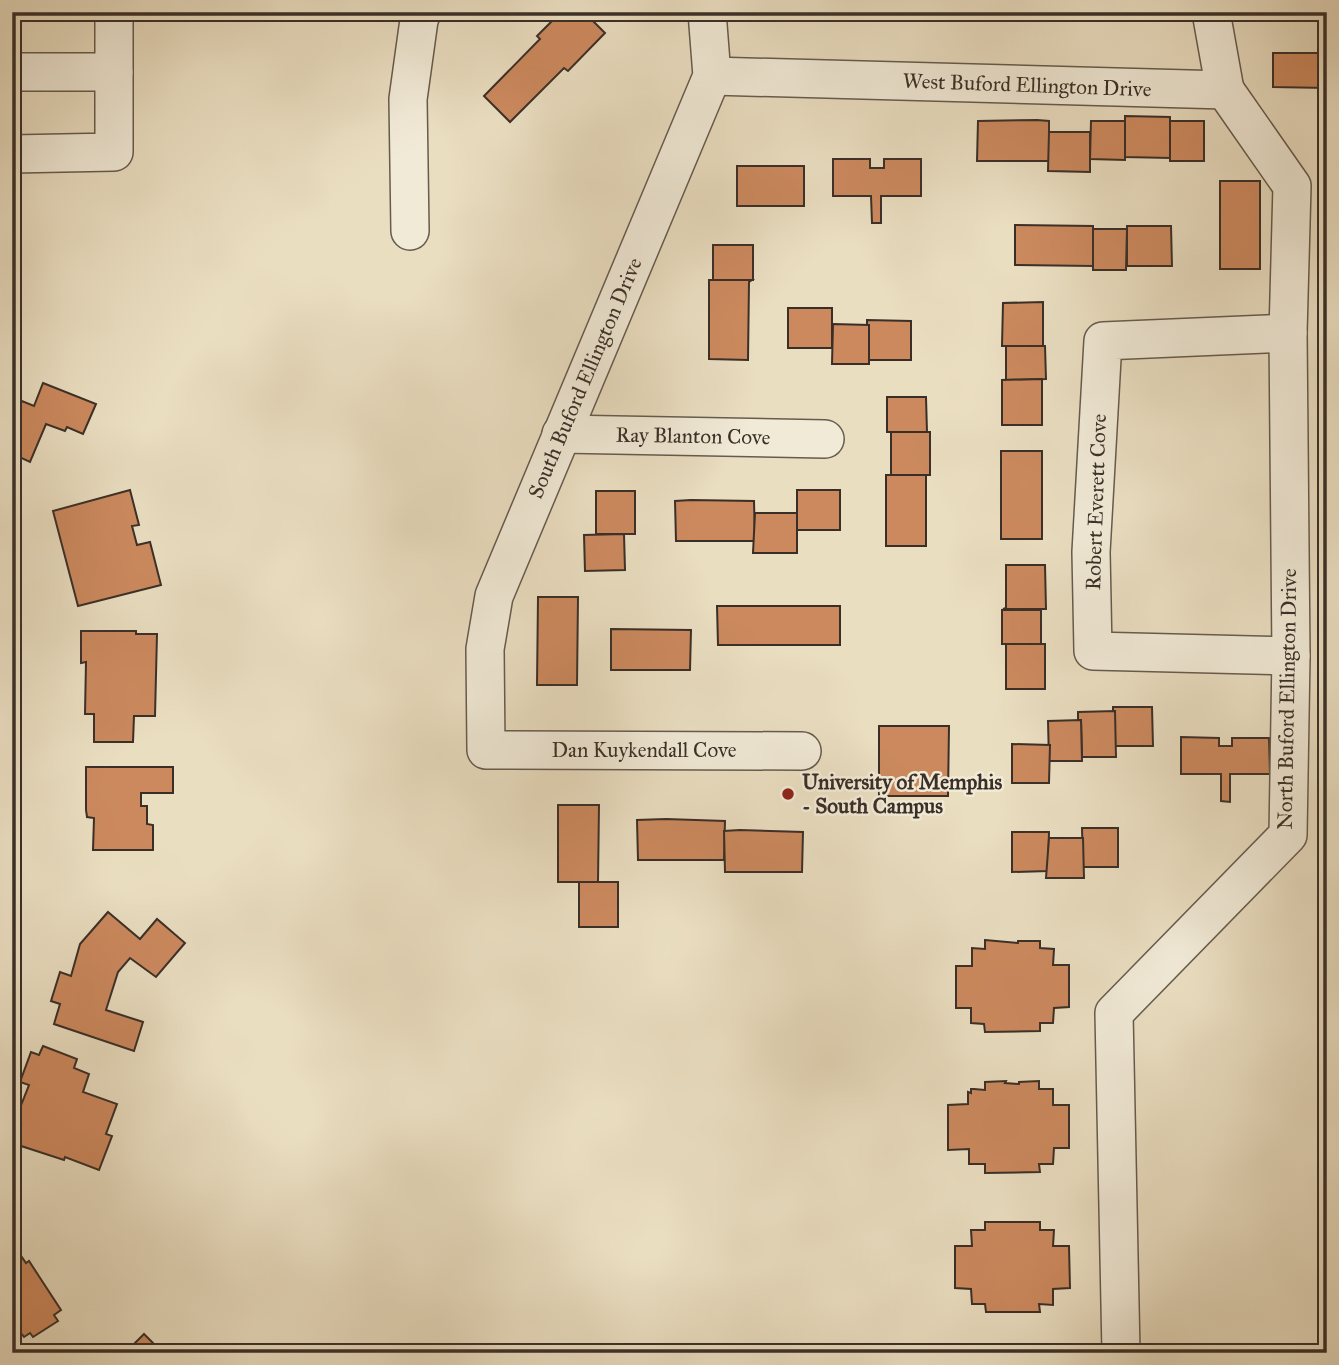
<svg xmlns="http://www.w3.org/2000/svg" width="1339" height="1365" font-family="'IM FELL Great Primer',serif">
	<style>
		.building { fill: #cc895e; stroke: #3a2f28; stroke-width: 2 }
		.lines { fill: none; stroke-linecap: round; stroke-linejoin: round }
		.minor-casing { stroke: #665b4e; stroke-width: 40 }
		.minor { stroke: #f1ead7; stroke-width: 37 }
		.poi-dot { fill: #8f2418; stroke: #f1ead7; stroke-width: 2.5 }
		.labels { text-anchor: middle; dominant-baseline: central; stroke-width: 5; stroke-linejoin: round; paint-order: stroke }
		.street-label { font-size: 21px; fill: #3a2f28; stroke: #f1ead7 }
		.poi-label { font-size: 21px; font-weight: bold; fill: #3a2f28; stroke: #f1ead7; text-anchor: start }
	</style>
	<rect width="100%" height="100%" fill="#eadec1"/>
	<filter id="stains"><feTurbulence type="fractalNoise" baseFrequency=".00286" numOctaves="4"/><feColorMatrix values="0 0 0 0 .2 0 0 0 0 .09 0 0 0 0 .02 0 0 0 .5 -.17"/></filter>
	<radialGradient id="worn" r=".72"><stop offset=".6" stop-color="#630" stop-opacity="0"/><stop offset="1" stop-color="#630" stop-opacity=".3"/></radialGradient>
	<g class="building">
		<path d="M 561,12 L 584,12 L 605,33 L 568,71 L 564,68 L 510,122 L 484,96 L 540,39 L 537,36 Z"/>
		<path d="M 1273,53 L 1327,53 L 1327,88 L 1273,87 Z"/>
		<path d="M 1125,116 L 1170,117 L 1170,158 L 1125,157 Z"/>
		<path d="M 1037,120 L 1049,121 L 1049,161 L 977,161 L 978,121 Z"/>
		<path d="M 1091,121 L 1125,121 L 1125,160 L 1090,159 Z"/>
		<rect x="1170" y="121" width="34" height="40"/>
		<path d="M 1049,132 L 1090,132 L 1090,172 L 1048,171 Z"/>
		<path d="M 833,159 L 870,159 L 870,168 L 884,168 L 884,159 L 921,159 L 921,196 L 881,196 L 881,223 L 872,223 L 871,196 L 833,196 Z"/>
		<rect x="737" y="166" width="67" height="40"/>
		<rect x="1220" y="181" width="40" height="88"/>
		<path d="M 1015,225 L 1093,226 L 1093,266 L 1015,265 Z"/>
		<path d="M 1127,226 L 1171,226 L 1172,266 L 1127,266 Z"/>
		<path d="M 1093,229 L 1127,229 L 1126,270 L 1093,270 Z"/>
		<rect x="713" y="245" width="40" height="35"/>
		<path d="M 709,280 L 752,280 L 749,282 L 748,360 L 709,359 Z"/>
		<path d="M 1043,302 L 1043,346 L 1002,346 L 1003,303 Z"/>
		<rect x="788" y="308" width="44" height="40"/>
		<path d="M 867,320 L 911,321 L 911,360 L 869,360 L 869,325 L 867,325 Z"/>
		<path d="M 833,324 L 869,325 L 869,364 L 832,364 Z"/>
		<path d="M 1006,346 L 1045,346 L 1046,379 L 1006,380 Z"/>
		<path d="M 1042,379 L 1042,425 L 1002,425 L 1002,380 Z"/>
		<path d="M 43,383 L 96,404 L 83,434 L 67,427 L 65,431 L 46,424 L 30,462 L 13,454 L 12,456 L 12,407 L 19,409 L 22,401 L 34,406 Z"/>
		<path d="M 887,397 L 926,397 L 927,432 L 887,432 Z"/>
		<rect x="891" y="432" width="39" height="43"/>
		<rect x="1001" y="451" width="41" height="88"/>
		<rect x="886" y="475" width="40" height="71"/>
		<path d="M 130,490 L 139,525 L 132,526 L 137,545 L 150,542 L 161,585 L 78,606 L 53,511 Z"/>
		<rect x="797" y="490" width="43" height="40"/>
		<rect x="596" y="491" width="39" height="43"/>
		<path d="M 691,500 L 754,501 L 755,541 L 676,541 L 675,501 Z"/>
		<path d="M 755,513 L 797,513 L 797,553 L 753,553 Z"/>
		<path d="M 624,534 L 625,570 L 585,571 L 584,535 Z"/>
		<path d="M 1006,565 L 1045,565 L 1046,609 L 1003,609 L 1006,608 Z"/>
		<path d="M 538,597 L 578,597 L 577,685 L 537,685 Z"/>
		<path d="M 717,606 L 840,606 L 840,645 L 718,645 Z"/>
		<rect x="1002" y="610" width="39" height="34"/>
		<path d="M 611,629 L 691,630 L 690,670 L 611,670 Z"/>
		<path d="M 81,631 L 136,631 L 136,634 L 157,634 L 155,716 L 134,716 L 133,742 L 94,742 L 94,714 L 85,714 L 86,662 L 81,663 Z"/>
		<rect x="1006" y="644" width="39" height="45"/>
		<path d="M 1113,707 L 1152,707 L 1153,746 L 1115,746 L 1115,711 L 1113,711 Z"/>
		<path d="M 1115,711 L 1116,757 L 1082,757 L 1081,720 L 1078,720 L 1078,712 Z"/>
		<path d="M 1081,720 L 1082,761 L 1049,761 L 1048,721 Z"/>
		<path d="M 879,726 L 949,726 L 948,796 L 879,796 Z"/>
		<path d="M 1181,737 L 1219,738 L 1219,746 L 1232,746 L 1232,738 L 1269,738 L 1270,774 L 1230,774 L 1230,802 L 1221,801 L 1221,774 L 1181,774 Z"/>
		<path d="M 1012,744 L 1050,745 L 1049,783 L 1012,783 Z"/>
		<path d="M 86,767 L 173,767 L 173,793 L 141,793 L 141,806 L 147,806 L 147,824 L 153,825 L 153,850 L 93,850 L 94,818 L 87,817 L 86,810 Z"/>
		<path d="M 558,805 L 599,805 L 598,882 L 558,882 Z"/>
		<path d="M 666,819 L 725,821 L 724,860 L 638,860 L 637,820 Z"/>
		<path d="M 1082,828 L 1118,828 L 1118,867 L 1083,867 Z"/>
		<path d="M 740,830 L 803,832 L 802,872 L 725,872 L 724,831 Z"/>
		<path d="M 1012,832 L 1049,832 L 1048,871 L 1012,872 Z"/>
		<path d="M 1049,838 L 1083,838 L 1084,878 L 1046,878 Z"/>
		<rect x="579" y="882" width="39" height="45"/>
		<path d="M 108,912 L 140,939 L 157,919 L 185,943 L 156,977 L 130,958 L 118,972 L 106,1010 L 143,1022 L 134,1051 L 54,1024 L 60,1004 L 51,1001 L 60,972 L 71,976 L 80,944 Z"/>
		<path d="M 985,940 L 1018,943 L 1018,941 L 1040,941 L 1040,948 L 1054,949 L 1053,965 L 1069,965 L 1069,1007 L 1054,1008 L 1053,1023 L 1040,1023 L 1040,1031 L 985,1032 L 984,1024 L 971,1023 L 971,1008 L 956,1008 L 956,966 L 972,966 L 972,948 L 985,949 Z"/>
		<path d="M 43,1046 L 77,1059 L 74,1068 L 89,1074 L 83,1092 L 117,1104 L 106,1134 L 112,1136 L 99,1170 L 65,1157 L 64,1160 L 15,1144 L 21,1125 L 14,1123 L 29,1085 L 20,1082 L 31,1052 L 39,1055 Z"/>
		<path d="M 1006,1081 L 1005,1083 L 1019,1084 L 1019,1082 L 1039,1081 L 1039,1089 L 1053,1089 L 1053,1105 L 1069,1105 L 1069,1148 L 1054,1148 L 1053,1164 L 1039,1164 L 1040,1172 L 985,1173 L 985,1164 L 969,1164 L 969,1149 L 948,1150 L 948,1105 L 968,1104 L 968,1092 L 971,1093 L 971,1089 L 974,1089 L 985,1090 L 985,1082 Z"/>
		<path d="M 985,1222 L 1040,1222 L 1040,1230 L 1054,1230 L 1053,1246 L 1069,1246 L 1070,1288 L 1053,1289 L 1053,1305 L 1039,1304 L 1040,1312 L 986,1312 L 985,1304 L 972,1304 L 971,1289 L 955,1288 L 955,1246 L 972,1246 L 971,1230 L 985,1230 Z"/>
		<path d="M 12,1233 L 15,1236 L 12,1238 L 17,1245 L 15,1247 L 26,1263 L 29,1261 L 61,1310 L 54,1315 L 58,1321 L 33,1337 L 30,1333 L 24,1337 L 12,1321 Z"/>
		<path d="M 144,1334 L 163,1353 L 125,1353 Z"/>
	</g>
	<g class="lines">
		<g class="minor-casing">
			<g id="minor">
				<path d="M 114,12 L 114,72"/>
				<path d="M 707,12 L 712,76 L 494,596 L 485,649 L 486,750 L 802,751"/>
				<path d="M 1211,12 L 1225,90"/>
				<path d="M 12,72 L 114,72 L 114,152 L 12,154"/>
				<path d="M 712,76 L 1225,90 L 1292,186 L 1288,333 L 1291,656 L 1288,835 L 1114,1013 L 1121,1353"/>
				<path d="M 410,231 L 408,99 L 419,20 L 422,12"/>
				<path d="M 1288,333 L 1103,341 L 1091,552 L 1093,651 L 1291,656"/>
				<path d="M 561,434 L 825,439"/>
			</g>
		</g>
		<use href="#minor" class="minor"/>
	</g>
	<circle class="poi-dot" cx="788" cy="794" r="7"/>
	<g class="labels">
		<g class="street-label">
			<text transform="translate(1027 85) rotate(2)">West Buford Ellington Drive</text>
			<text transform="translate(585 378) rotate(-67)">South Buford Ellington Drive</text>
			<text transform="translate(693 436) rotate(1)">Ray Blanton Cove</text>
			<text transform="translate(1096 502) rotate(-88)">Robert Everett Cove</text>
			<text transform="translate(1287 699) rotate(-89)">North Buford Ellington Drive</text>
			<text x="644" y="750">Dan Kuykendall Cove</text>
		</g>
		<g class="poi-label">
			<text x="802" y="782">University of Memphis<tspan x="802" dy="24">- South Campus</tspan></text>
		</g>
	</g>
	<rect width="1339" height="1365" fill="none" stroke="#eadec1" stroke-width="42"/>
	<rect x="14" y="14" width="1311" height="1337" fill="none" stroke="#3a2f28" stroke-width="3.5"/>
	<rect x="21" y="21" width="1297" height="1323" fill="none" stroke="#3a2f28" stroke-width="2"/>
	<rect width="100%" height="100%" filter="url(#stains)"/>
	<rect width="100%" height="100%" fill="url(#worn)"/>
</svg>
